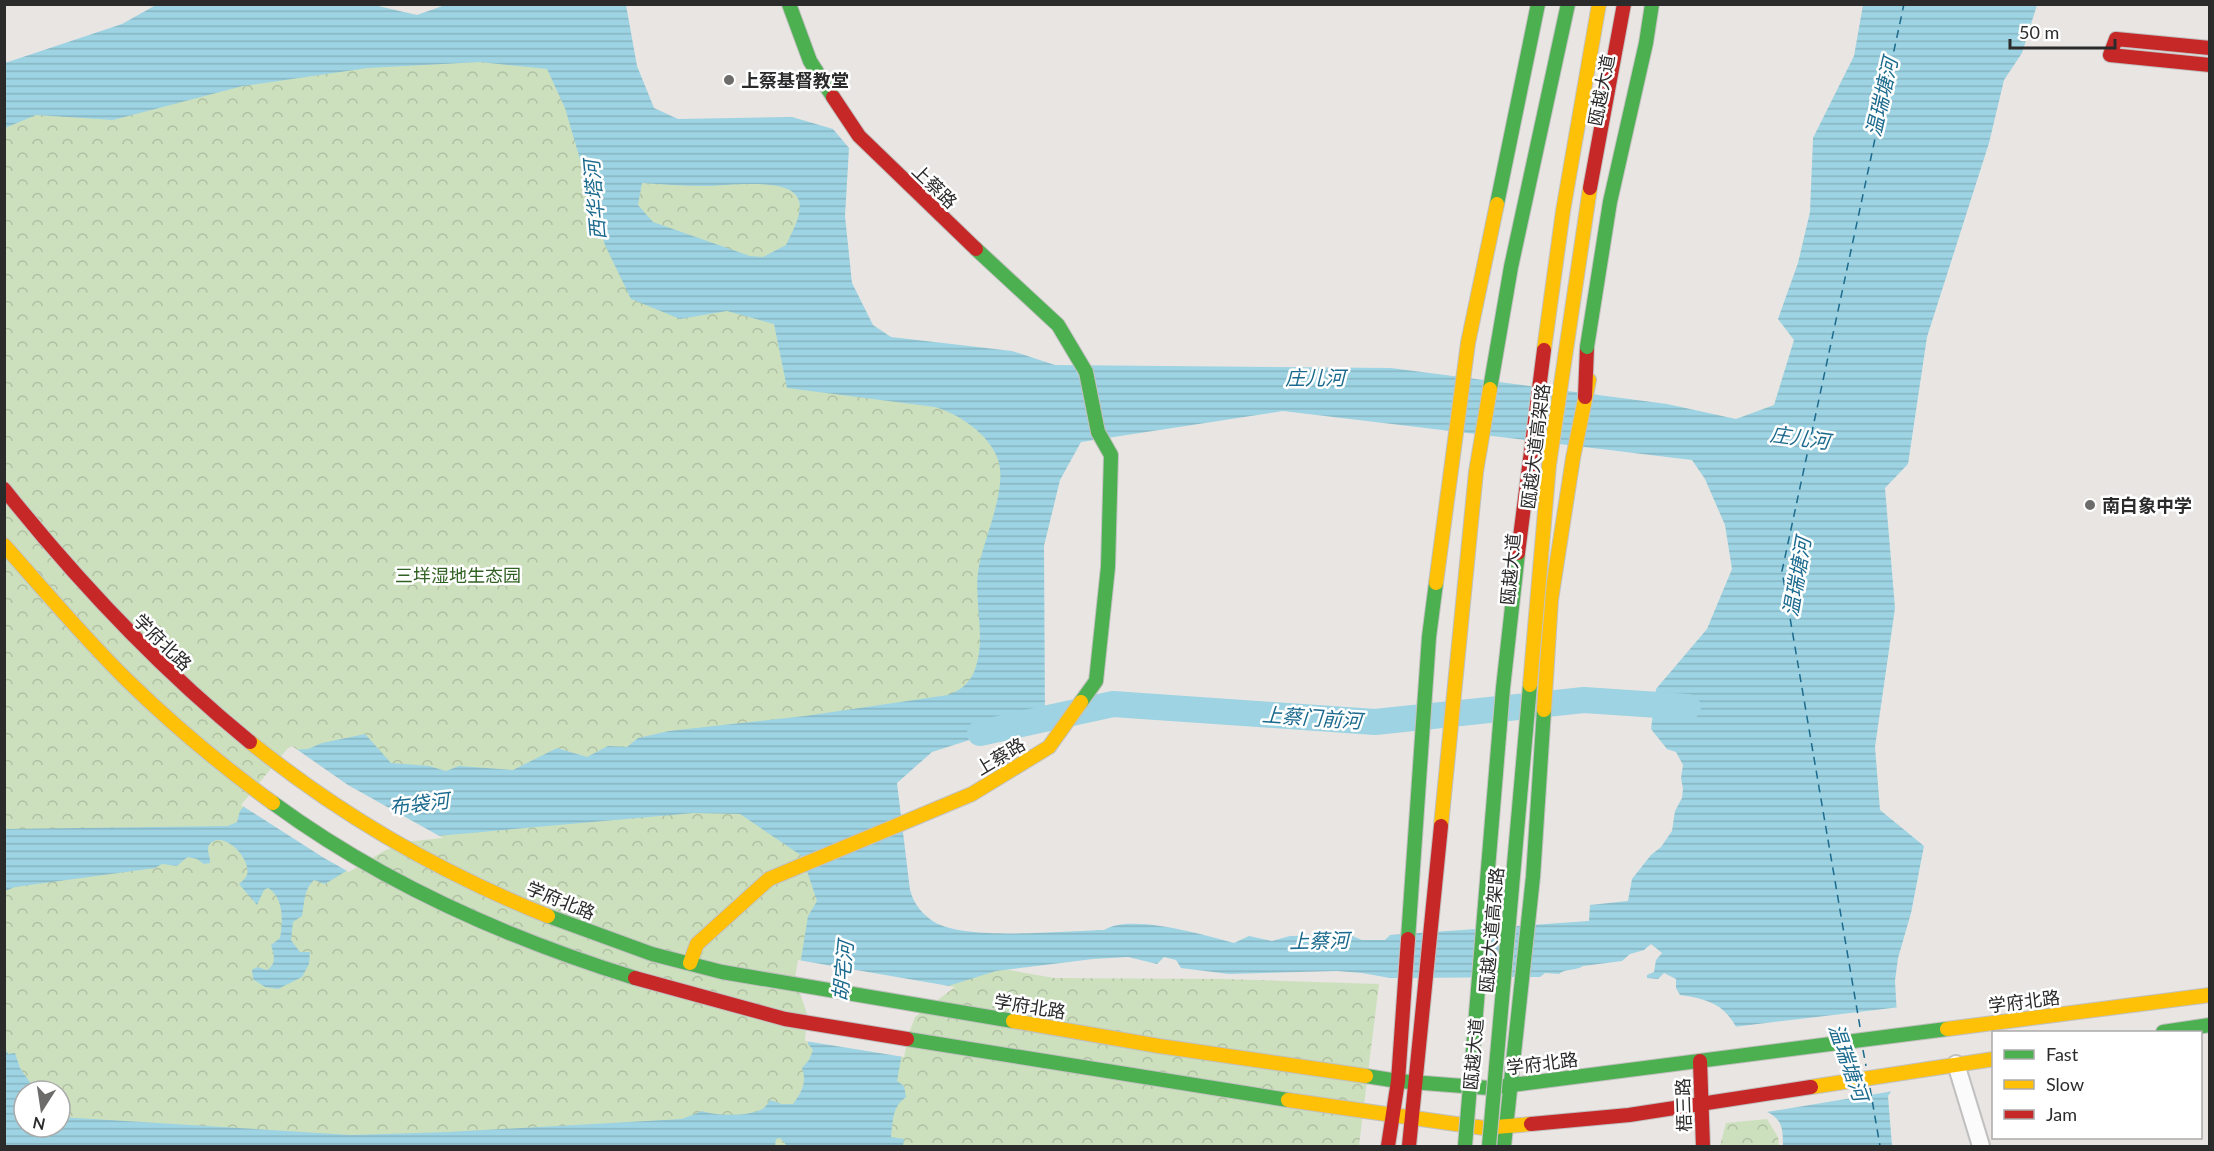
<svg xmlns="http://www.w3.org/2000/svg" width="2214" height="1151" font-family="Lato,'Noto Sans SC',sans-serif">
	<style>
		.forest { fill: url(#forest-crowns); fill-rule: evenodd }
		.water { fill: url(#water-rules); fill-rule: evenodd }
		.pier { fill: #e8e5e2 }
		.lines { fill: none; stroke-linecap: round; stroke-linejoin: round }
		.river { stroke: #9dd3e2; stroke-width: 26 }
		.ferry { stroke: #1c6b8e; stroke-width: 1.5; stroke-dasharray: 8 6; stroke-linecap: butt }
		.street-casing { stroke: #c1c0c0; stroke-width: 20 }
		.fast-casing { stroke: #c1c0c0; stroke-width: 16 }
		.slow-casing { stroke: #c1c0c0; stroke-width: 16 }
		.jam-casing { stroke: #c1c0c0; stroke-width: 16 }
		.street { stroke: #fcfbfb; stroke-width: 16 }
		.fast { stroke: #4caf50; stroke-width: 14 }
		.slow { stroke: #ffc107; stroke-width: 14 }
		.jam { stroke: #c62828; stroke-width: 14 }
		.fast-bridge-casing { stroke: #c5c3c2; stroke-width: 16; stroke-linecap: butt }
		.slow-bridge-casing { stroke: #c5c3c2; stroke-width: 16; stroke-linecap: butt }
		.jam-bridge-casing { stroke: #c5c3c2; stroke-width: 16; stroke-linecap: butt }
		.fast-bridge { stroke: #4caf50; stroke-width: 14 }
		.slow-bridge { stroke: #ffc107; stroke-width: 14 }
		.jam-bridge { stroke: #c62828; stroke-width: 14 }
		.poi-dot { fill: #6d6c6b; stroke: #fff; stroke-width: 2 }
		.labels { text-anchor: middle; dominant-baseline: central; stroke-width: 5; stroke-linejoin: round; paint-order: stroke }
		.poi-label { font-size: 18px; font-weight: bold; fill: #2b2b2b; stroke: #fff; text-anchor: start }
		.street-label { font-size: 18px; fill: #2b2b2b; stroke: #fff }
		.park-label { font-size: 18px; fill: #316122; stroke: #fff }
		.water-label { font-size: 20px; font-style: italic; fill: #1c6b8e; stroke: #fff }
	</style>
	<defs>
		<pattern id="forest-crowns" width="20" height="18" patternUnits="userSpaceOnUse" patternTransform="scale(1.5)"><rect width="20" height="18" fill="#cde0be"/><path d="M2 6a3 3 0 1 1 6 0M12 15a3 3 0 1 1 6 0" fill="none" stroke="#b0c0a3"/></pattern>
		<pattern id="water-rules" width="6" height="5" patternUnits="userSpaceOnUse" patternTransform="scale(1.5)"><rect width="6" height="5" fill="#9dd3e2"/><path d="M0 2.5h6" fill="none" stroke="#87b5c2"/></pattern>
	</defs>
	<rect width="100%" height="100%" fill="#e8e5e2"/>
	<g class="forest">
		<path d="M 541,9 L 624,129 L 806,165 L 854,352 L 1028,377 L 1024,697 L 882,736 L 869,945 L 1054,978 L 1223,979 L 1379,984 L 1359,1146 L 5,1146 L 5,85 ZM 24,1091 L 60,1091 L 60,1127 L 24,1127 Z"/>
		<path d="M 1767,1119 L 1778,1137 L 1779,1146 L 1720,1146 L 1726,1123 Z"/>
	</g>
	<path class="water" d="M 369,4 L 417,15 L 448,4 L 626,5 L 637,66 L 654,108 L 678,119 L 792,117 L 833,129 L 849,148 L 845,216 L 852,283 L 873,325 L 891,337 L 1012,351 L 1055,365 L 1391,368 L 1667,404 L 1736,419 L 1774,405 L 1794,340 L 1778,319 L 1798,263 L 1810,212 L 1813,138 L 1854,56 L 1863,5 L 2037,5 L 2022,53 L 2004,80 L 1989,143 L 1927,337 L 1908,464 L 1885,488 L 1895,608 L 1875,747 L 1880,810 L 1924,846 L 1911,913 L 1898,958 L 1895,981 L 1900,1068 L 1897,1082 L 1888,1096 L 1892,1146 L 1783,1146 C 1783,1127 1782,1118 1763,1110 C 1754,1079 1747,1033 1724,1011 C 1713,1000 1694,997 1680,995 L 1676,988 L 1676,979 L 1664,973 L 1658,979 L 1647,978 L 1647,975 L 1654,972 L 1656,960 L 1662,953 L 1651,944 L 1644,950 L 1630,954 L 1622,961 L 1583,966 C 1576,971 1565,968 1559,974 L 1545,973 L 1540,977 L 1390,978 L 1362,973 L 1337,971 L 1229,974 L 1181,968 L 1176,960 L 1164,957 L 1157,964 L 1128,957 L 1093,959 L 996,971 L 948,986 L 912,1015 L 906,1032 L 897,1081 L 904,1086 L 906,1097 C 892,1107 893,1121 891,1137 L 904,1139 L 903,1146 L 787,1146 L 780,1138 L 776,1139 L 775,1146 L 5,1146 L 4,1046 L 8,1054 L 15,1053 L 20,1068 L 36,1091 L 24,1091 L 24,1127 L 60,1127 L 60,1117 L 351,1135 L 448,1132 L 682,1119 L 702,1111 C 715,1116 751,1117 764,1108 C 766,1106 768,1103 770,1100 L 782,1104 L 793,1104 C 802,1092 807,1082 802,1068 L 809,1060 L 813,1050 L 808,1044 L 810,1013 L 798,978 L 808,916 L 817,901 L 802,856 L 740,814 L 694,813 L 403,839 L 382,849 L 325,884 L 314,880 C 303,891 305,902 302,916 L 293,922 L 291,940 L 300,952 L 310,952 L 309,964 L 302,977 L 278,989 L 265,987 L 253,979 L 252,970 L 257,967 L 267,970 C 277,963 274,955 271,945 L 280,938 C 283,922 284,897 268,888 L 264,890 L 257,905 L 239,884 C 241,882 244,880 246,877 C 255,861 222,827 209,845 C 206,850 211,858 210,863 L 204,864 L 197,859 L 188,857 C 171,869 184,866 162,864 L 155,868 L 15,887 L 5,891 L 5,829 L 228,826 L 237,822 L 240,811 L 290,750 L 308,749 L 322,743 L 365,734 L 391,763 L 429,766 L 446,771 L 459,766 L 513,770 L 557,748 L 587,757 L 608,746 L 627,747 L 638,738 L 669,731 L 805,716 L 948,695 C 960,690 968,685 974,672 C 987,639 974,606 978,572 C 982,540 1010,487 997,457 C 988,434 959,414 935,407 L 787,388 L 774,324 L 727,311 L 680,319 L 631,299 L 605,245 L 565,108 L 547,69 L 480,62 L 368,68 L 243,86 L 113,120 L 36,115 L 5,128 L 5,63 L 122,24 L 156,5 ZM 642,183 C 662,184 683,186 703,186 C 723,187 792,175 799,201 C 803,214 791,234 786,245 L 763,257 L 750,256 L 653,222 L 638,205 ZM 1283,411 L 1692,460 L 1705,479 L 1725,525 L 1732,569 L 1707,629 L 1656,689 L 1651,729 L 1667,749 L 1676,752 L 1683,765 L 1681,778 L 1683,789 L 1682,798 L 1675,811 L 1672,831 L 1661,847 L 1651,855 L 1632,879 L 1628,901 L 1590,905 L 1589,921 L 1390,935 L 1385,940 L 1362,940 L 1350,935 L 1290,936 L 1272,941 L 1249,936 L 1234,943 C 1204,935 1131,913 1104,930 C 1064,931 972,940 938,924 C 924,917 914,905 910,890 L 897,783 L 932,752 L 1045,716 L 1044,546 L 1060,480 L 1081,442 Z"/>
	<g class="pier">
		<path d="M 292,746 L 348,785 L 443,838 L 404,842 L 384,851 L 349,872 L 324,858 L 241,805 L 288,748 Z"/>
		<path d="M 798,960 L 955,987 L 915,1017 L 909,1033 L 904,1057 L 805,1041 L 807,1014 L 795,978 Z"/>
		<path d="M 1900,1007 L 1903,1068 L 1899,1083 L 1894,1091 L 1761,1113 L 1753,1111 L 1748,1105 L 1745,1099 L 1736,1031 L 1733,1027 Z"/>
	</g>
	<g class="lines">
		<path class="river" d="M 980,733 L 1113,704 L 1375,722 L 1584,700 L 1688,707"/>
		<g class="ferry">
			<path d="M 1860,1027 L 1782,571 L 1904,4"/>
			<path d="M 1863,1050 L 1866,1066"/>
			<path d="M 1870,1088 L 1880,1146"/>
		</g>
		<g class="street-casing">
			<path id="street" d="M 1956,1064 L 1981,1146"/>
		</g>
		<g class="fast-casing">
			<g id="fast">
				<path d="M 789,4 L 810,61 L 833,97"/>
				<path d="M 1497,204 L 1538,4"/>
				<path d="M 976,249 L 1058,325 L 1086,372 L 1098,432 L 1111,455 L 1108,567 L 1096,681 L 1081,702"/>
				<path d="M 1490,389 L 1511,267 L 1568,4"/>
				<path d="M 273,803 C 382,883 506,938 635,978"/>
				<path d="M 548,916 L 652,954 L 722,972 L 1013,1021"/>
				<path d="M 1408,939 L 1429,637 L 1436,583"/>
				<path d="M 2163,1032 L 2210,1025"/>
				<path d="M 907,1039 L 1288,1100"/>
				<path d="M 1366,1076 L 1398,1081 L 1489,1088 L 1947,1029"/>
				<path d="M 1504,1146 L 1533,877 L 1544,710"/>
			</g>
		</g>
		<g class="slow-casing">
			<g id="slow">
				<path d="M 4,545 C 45,591 84,638 128,681 C 173,725 222,766 273,803"/>
				<path d="M 1436,583 L 1468,343 L 1497,204"/>
				<path d="M 1544,710 L 1551,600 L 1573,458 L 1589,380"/>
				<path d="M 250,742 C 340,815 441,873 548,916"/>
				<path d="M 1441,826 L 1476,472 L 1490,389"/>
				<path d="M 690,963 L 697,944 L 769,879 L 972,794 L 1049,747 L 1081,702"/>
				<path d="M 1013,1021 L 1159,1046 L 1366,1076"/>
				<path d="M 1947,1029 L 2210,995"/>
				<path d="M 1811,1087 L 1994,1059"/>
				<path d="M 1288,1100 L 1484,1128 L 1531,1124"/>
			</g>
		</g>
		<g class="jam-casing">
			<g id="jam">
				<path d="M 2210,48 L 2116,39 L 2110,55 L 2210,65"/>
				<path d="M 833,97 L 859,136 L 976,249"/>
				<path d="M 1585,397 L 1587,347"/>
				<path d="M 4,489 C 79,583 157,666 250,742"/>
				<path d="M 635,978 L 785,1019 L 907,1039"/>
				<path d="M 1700,1061 L 1703,1146"/>
				<path d="M 1531,1124 L 1629,1115 L 1811,1087"/>
				<path d="M 1388,1146 L 1398,1081 L 1408,939"/>
				<path d="M 1409,1146 L 1441,826"/>
			</g>
		</g>
		<use href="#street" class="street"/>
		<use href="#fast" class="fast"/>
		<use href="#slow" class="slow"/>
		<use href="#jam" class="jam"/>
		<g class="fast-bridge-casing">
			<g id="fast-bridge">
				<path d="M 1587,347 L 1610,202 L 1646,43 L 1652,4"/>
				<path d="M 1465,1146 L 1503,688 L 1518,553"/>
				<path d="M 1489,1146 L 1530,685"/>
			</g>
		</g>
		<g class="slow-bridge-casing">
			<g id="slow-bridge">
				<path d="M 1544,350 L 1563,211 L 1599,4"/>
				<path d="M 1530,685 L 1549,465 L 1590,188"/>
			</g>
		</g>
		<g class="jam-bridge-casing">
			<g id="jam-bridge">
				<path d="M 1590,188 L 1624,4"/>
				<path d="M 1518,553 L 1544,350"/>
			</g>
		</g>
		<use href="#fast-bridge" class="fast-bridge"/>
		<use href="#slow-bridge" class="slow-bridge"/>
		<use href="#jam-bridge" class="jam-bridge"/>
	</g>
	<g class="poi-dot">
		<circle cx="729" cy="80" r="6"/>
		<circle cx="2090" cy="505" r="6"/>
	</g>
	<g class="labels">
		<g class="poi-label">
			<text x="741" y="80">上蔡基督教堂</text>
			<text x="2102" y="505">南白象中学</text>
		</g>
		<g class="street-label">
			<text transform="translate(1601 90) rotate(-79)">瓯越大道</text>
			<text transform="translate(935 186) rotate(44)">上蔡路</text>
			<text transform="translate(1535 446) rotate(-83)">瓯越大道高架路</text>
			<text transform="translate(1510 569) rotate(-85)">瓯越大道</text>
			<text transform="translate(163 642) rotate(44)">学府北路</text>
			<text transform="translate(1000 756) rotate(-31)">上蔡路</text>
			<text transform="translate(561 900) rotate(22)">学府北路</text>
			<text transform="translate(1491 930) rotate(-85)">瓯越大道高架路</text>
			<text transform="translate(2024 1001) rotate(-7)">学府北路</text>
			<text transform="translate(1030 1006) rotate(9)">学府北路</text>
			<text transform="translate(1473 1054) rotate(-85)">瓯越大道</text>
			<text transform="translate(1542 1063) rotate(-7)">学府北路</text>
			<text transform="translate(1683 1105) rotate(-92)">梧三路</text>
		</g>
		<g class="park-label">
			<text x="458" y="575">三垟湿地生态园</text>
		</g>
		<g class="water-label">
			<text transform="translate(1881 97) rotate(-77)">温瑞塘河</text>
			<text transform="translate(594 200) rotate(-95)">西华塔河</text>
			<text x="1315" y="377">庄儿河</text>
			<text transform="translate(1800 437) rotate(8)">庄儿河</text>
			<text transform="translate(1796 577) rotate(-80)">温瑞塘河</text>
			<text transform="translate(1312 717) rotate(4)">上蔡门前河</text>
			<text transform="translate(419 803) rotate(-7)">布袋河</text>
			<text transform="translate(1319 940) rotate(-1)">上蔡河</text>
			<text transform="translate(842 971) rotate(-84)">胡宅河</text>
			<text transform="translate(1849 1062) rotate(71)">温瑞塘河</text>
		</g>
	</g>
	<rect width="2214" height="1151" fill="none" stroke="#2b2b2b" stroke-width="12"/>
	<rect x="1992" y="1031" width="210" height="108" fill="#ffffff" stroke="#aaaaaa" stroke-width="1.5"/>
	<rect x="2004" y="1050" width="30" height="9" fill="#4caf50" stroke="#aaaaaa" stroke-width="1.5"/>
	<text x="2046" y="1061" font-size="18" fill="#2b2b2b">Fast</text>
	<rect x="2004" y="1080" width="30" height="9" fill="#ffc107" stroke="#aaaaaa" stroke-width="1.5"/>
	<text x="2046" y="1091" font-size="18" fill="#2b2b2b">Slow</text>
	<rect x="2004" y="1110" width="30" height="9" fill="#c62828" stroke="#aaaaaa" stroke-width="1.5"/>
	<text x="2046" y="1121" font-size="18" fill="#2b2b2b">Jam</text>
	<g transform="translate(42 1109) rotate(192)"><circle r="28" fill="#ffffff" stroke="#aaaaaa" stroke-width="1.5"/>
	<path d="M0-4.5L10 22L0 15L-10 22Z" fill="#6d6c6b"/>
	<text y="-9" font-size="16" font-weight="bold" text-anchor="middle" fill="#2b2b2b">N</text>
	</g>
	<path d="M2010 39v9h105v-9" fill="none" stroke="#2b2b2b" stroke-width="3"/>
	<text x="2019" y="39" font-size="18" fill="#2b2b2b" stroke="#ffffff" stroke-width="4.5" paint-order="stroke">50 m</text>
</svg>
